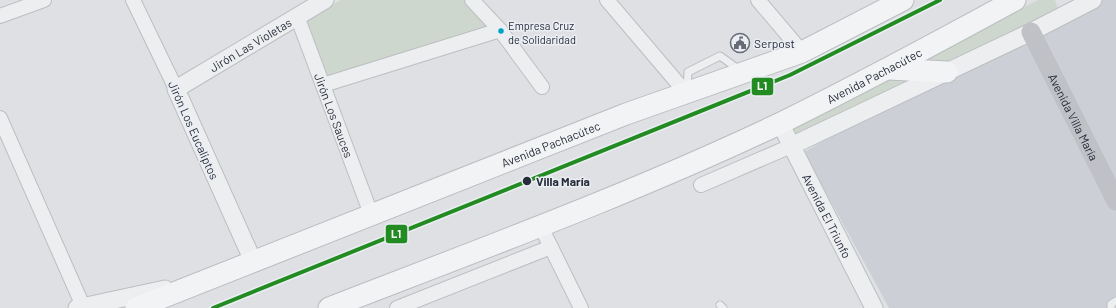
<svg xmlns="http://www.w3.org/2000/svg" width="1116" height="308" font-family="Barlow,sans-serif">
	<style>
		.built { fill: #cccfd6 }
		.green { fill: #ced7ce }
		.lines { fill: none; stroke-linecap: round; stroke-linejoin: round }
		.service-casing { stroke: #bcbec1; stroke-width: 9 }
		.minor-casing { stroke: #bcbec1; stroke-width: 16 }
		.tertiary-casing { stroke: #bcbec1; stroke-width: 19 }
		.primary-casing { stroke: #bbbdc1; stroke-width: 23 }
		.service { stroke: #edeef0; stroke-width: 7 }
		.minor { stroke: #edeef0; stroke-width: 14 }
		.tertiary { stroke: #edeef0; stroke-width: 17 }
		.secondary { stroke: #bfc1c6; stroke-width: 19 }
		.primary { stroke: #f2f3f4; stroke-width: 21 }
		.metro-1-casing { stroke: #ebeef3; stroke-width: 7 }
		.metro-1 { stroke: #228b22; stroke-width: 4 }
		.bus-dot { fill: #02a3c7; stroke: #ebeef3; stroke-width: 1.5 }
		.stop-dot { fill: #272c3b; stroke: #ebeef3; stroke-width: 1.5 }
		.labels { text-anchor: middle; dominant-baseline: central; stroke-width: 3; stroke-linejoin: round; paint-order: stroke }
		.bus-label { font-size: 11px; fill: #272c3b; stroke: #ebeef3; text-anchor: start }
		.poi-label { font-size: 12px; fill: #272c3b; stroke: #ebeef3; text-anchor: start }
		.street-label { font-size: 12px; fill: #272c3b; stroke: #ebeef3 }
		.stop-label { font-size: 12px; font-weight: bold; fill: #272c3b; stroke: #ebeef3; text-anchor: start }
		.line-badge { stroke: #ebeef3; stroke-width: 1.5 }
		.badge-label { font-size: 11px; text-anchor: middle; font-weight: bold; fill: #fff }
	</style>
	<rect width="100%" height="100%" fill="#dee0e3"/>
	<path class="built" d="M 1075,0 L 1116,0 L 1116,303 L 1108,308 L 889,308 L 804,152 Z"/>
	<g class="green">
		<path d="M 341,0 L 464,0 L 490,28 L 326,76 L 306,20 Z"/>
		<path d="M 1038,0 L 1055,0 L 1058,9 L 797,136 L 791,125 Z"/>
	</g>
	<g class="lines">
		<g class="service-casing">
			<g id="service">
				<path d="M 687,90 L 688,72 L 720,56 L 741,71"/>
				<path d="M 720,305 L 723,308"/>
				<path d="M 1111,308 L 1111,304 L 1116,301"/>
			</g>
		</g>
		<g class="minor-casing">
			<g id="minor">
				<path d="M 133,0 L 176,89"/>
				<path d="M 472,0 L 500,30 L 542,87"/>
				<path d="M 607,0 L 687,94"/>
				<path d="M 758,0 L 802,52"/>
				<path d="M 0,16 L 44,0"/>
				<path id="s1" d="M 297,16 L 371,214"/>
				<path d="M 323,85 L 500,30"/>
				<path d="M 0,118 L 83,306"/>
				<path d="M 701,185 L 791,146"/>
				<path d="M 540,225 L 581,308"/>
				<path d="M 397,308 L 551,247"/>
			</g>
		</g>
		<g class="tertiary-casing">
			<g id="tertiary">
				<path id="s2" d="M 780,123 L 874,308"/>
				<path d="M 791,146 L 1031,32 L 1093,0"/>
				<path id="s3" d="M 253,261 L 176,89 L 325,0"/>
				<path d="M 77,308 L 165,289"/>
			</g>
		</g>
		<g class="primary-casing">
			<g id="primary">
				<path d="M 889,69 L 947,72"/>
				<path id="s5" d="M 136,308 L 626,114 L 802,52 L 903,0"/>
				<path id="s6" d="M 329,308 C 481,249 634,193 781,123 C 860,84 938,42 1015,0"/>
			</g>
		</g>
		<use href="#service" class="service"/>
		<use href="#minor" class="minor"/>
		<use href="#tertiary" class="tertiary"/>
		<path class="secondary" id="s4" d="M 1031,32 L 1116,201"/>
		<use href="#primary" class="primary"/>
		<g class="metro-1-casing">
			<path id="metro-1" d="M 213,308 L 790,75 L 940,0"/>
		</g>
		<use href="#metro-1" class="metro-1"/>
	</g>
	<defs>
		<g id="civic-ring" transform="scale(1)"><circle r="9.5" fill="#ebeef3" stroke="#676b76" stroke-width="1.5"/><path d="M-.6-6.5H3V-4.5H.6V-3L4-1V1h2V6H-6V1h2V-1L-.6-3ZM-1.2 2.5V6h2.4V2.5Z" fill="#676b76"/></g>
	</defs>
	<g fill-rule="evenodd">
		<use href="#civic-ring" x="740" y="43"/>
	</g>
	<circle class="bus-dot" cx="501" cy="31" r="3.5"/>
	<circle class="stop-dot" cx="527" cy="181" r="5"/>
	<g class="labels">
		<g class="bus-label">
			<text x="508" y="25">Empresa Cruz<tspan x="508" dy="14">de Solidaridad</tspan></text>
		</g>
		<g class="poi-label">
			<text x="754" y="43">Serpost</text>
		</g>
		<g class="street-label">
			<text stroke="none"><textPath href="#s3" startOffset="275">Jirón Las Violetas</textPath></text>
			<text stroke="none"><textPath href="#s6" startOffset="593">Avenida Pachacútec</textPath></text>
			<text stroke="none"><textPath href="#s1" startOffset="106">Jirón Los Sauces</textPath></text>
			<text stroke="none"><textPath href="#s4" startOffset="95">Avenida Villa María</textPath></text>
			<text transform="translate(194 130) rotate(66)">Jirón Los Eucaliptos</text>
			<text stroke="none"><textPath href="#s5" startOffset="446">Avenida Pachacútec</textPath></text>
			<text stroke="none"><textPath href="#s2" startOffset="104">Avenida El Triunfo</textPath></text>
		</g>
		<g class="stop-label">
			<text x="536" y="181">Villa María</text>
		</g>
	</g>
	<g class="line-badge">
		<rect x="751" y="77" width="23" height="19" rx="4" fill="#228b22"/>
		<rect x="385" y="224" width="23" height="20" rx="4" fill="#228b22"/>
	</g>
	<g class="badge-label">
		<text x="762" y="90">L1</text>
		<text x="396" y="238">L1</text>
	</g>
</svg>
